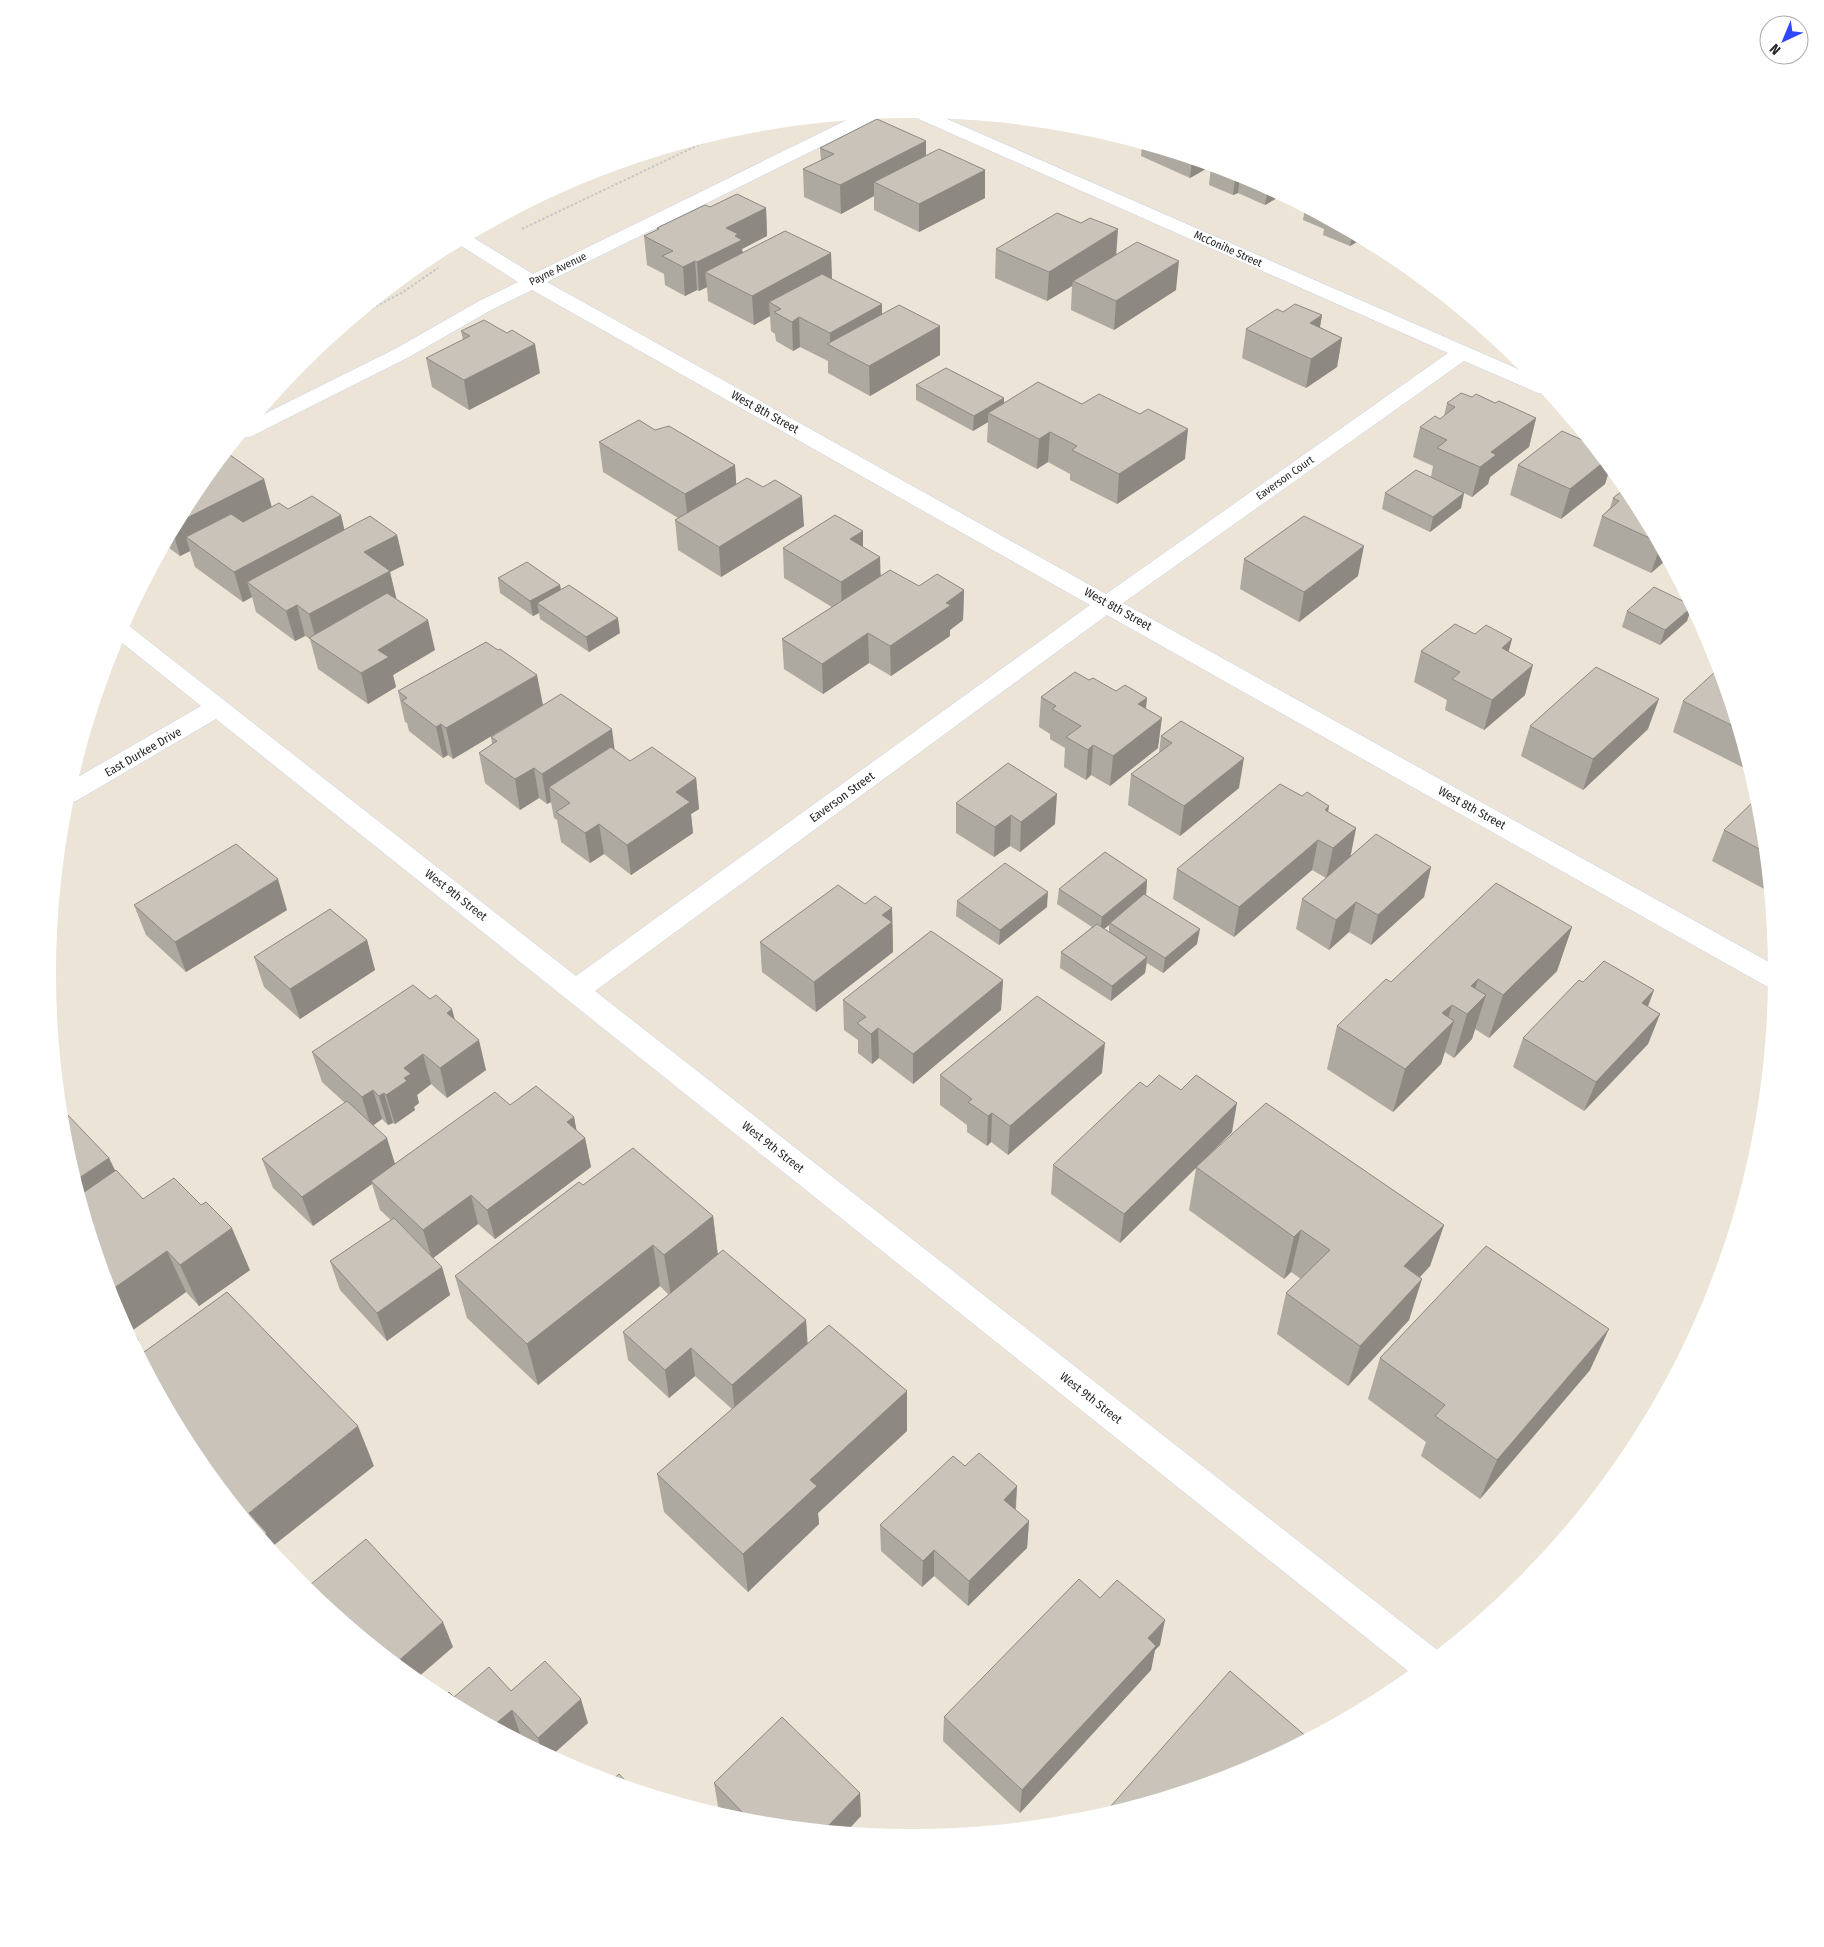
<svg xmlns="http://www.w3.org/2000/svg" width="1824" height="1947" font-family="'Fira Sans Condensed',sans-serif">
	<style>
		.lines { fill: none; stroke-linecap: round; stroke-linejoin: round }
		.minor-casing { stroke: #cccfe1; stroke-width: 1 }
		.path { stroke: #c7c7c7; stroke-width: 2; stroke-dasharray: 2.5 2; stroke-linecap: butt }
		.minor { fill: #fff; fill-rule: evenodd }
		.wall { fill: #ada8a0; fill-rule: evenodd }
		.shaded-wall { fill: #8d8882 }
		.building { fill: #c9c3ba; stroke: #8d8882 }
		.labels { text-anchor: middle; dominant-baseline: central; stroke-width: 4; stroke-linejoin: round; paint-order: stroke }
		.far-street-label { font-size: 11px; fill: #272727; stroke: #fff }
		.street-label { font-size: 12px; fill: #272727; stroke: #fff }
	</style>
	<rect width="100%" height="100%" fill="#ebe4d7"/>
	<g class="lines">
		<g class="minor-casing">
			<path id="minor" d="M 912,109 L 929,111 L 1536,377 L 1549,394 L 1538,393 L 1464,361 L 1123,603 L 1776,966 L 1775,989 L 1766,986 L 1107,615 L 595,991 L 1440,1652 L 1413,1675 L 216,719 L 76,801 L 65,803 L 71,781 L 201,706 L 116,638 L 124,624 L 128,625 L 576,976 L 1090,605 L 532,290 L 493,309 L 409,357 L 250,437 L 238,438 L 254,419 L 395,349 L 479,301 L 518,282 L 455,242 L 469,235 L 533,274 L 859,114 L 885,112 L 883,116 L 547,282 L 1106,594 L 1448,353 L 905,113 L 903,110 Z"/>
		</g>
		<g class="path">
			<path d="M 522,229 L 732,129"/>
			<path d="M 356,317 L 403,292 L 438,268"/>
		</g>
		<use href="#minor" class="minor"/>
	</g>
	<g class="wall">
		<path d="M 1068,124 L 1081,126 L 1108,134 L 1099,138 Z"/>
		<path d="M 1142,144 L 1243,175 L 1289,199 L 1285,201 L 1277,198 L 1265,205 L 1238,193 L 1233,195 L 1209,185 L 1211,166 L 1190,178 L 1141,156 Z"/>
		<path d="M 820,148 L 926,156 L 985,198 L 919,232 L 874,210 L 874,196 L 841,214 L 804,197 L 803,169 L 821,160 Z"/>
		<path d="M 710,207 L 766,208 L 767,236 L 742,249 L 743,252 L 831,253 L 832,279 L 940,355 L 870,396 L 828,373 L 828,361 L 800,347 L 793,351 L 776,341 L 775,334 L 771,331 L 770,316 L 754,325 L 708,301 L 707,287 L 699,291 L 697,290 L 685,296 L 665,285 L 664,274 L 647,265 L 644,236 L 658,230 L 657,228 Z"/>
		<path d="M 1305,208 L 1362,239 L 1350,246 L 1323,235 L 1324,229 L 1303,220 Z"/>
		<path d="M 996,249 L 1116,255 L 1176,290 L 1114,330 L 1071,310 L 1072,286 L 1047,301 L 995,278 Z"/>
		<path d="M 1384,250 L 1393,255 L 1405,265 L 1383,256 Z"/>
		<path d="M 1283,312 L 1322,315 L 1320,327 L 1342,338 L 1337,367 L 1306,388 L 1242,358 L 1246,329 Z"/>
		<path d="M 461,331 L 540,373 L 469,410 L 432,387 L 426,358 L 463,340 Z"/>
		<path d="M 916,385 L 1004,398 L 1004,403 L 1185,459 L 1117,504 L 1070,480 L 1070,474 L 1048,462 L 1037,469 L 987,442 L 988,422 L 973,431 L 916,400 Z"/>
		<path d="M 1472,397 L 1495,403 L 1536,418 L 1529,447 L 1490,477 L 1488,484 L 1472,497 L 1464,493 L 1461,508 L 1430,532 L 1382,509 L 1385,493 L 1431,477 L 1433,466 L 1413,457 L 1420,427 L 1440,419 L 1444,416 L 1447,403 Z"/>
		<path d="M 655,430 L 735,465 L 736,484 L 804,526 L 721,577 L 678,550 L 675,520 L 678,518 L 603,472 L 599,442 Z"/>
		<path d="M 1589,443 L 1610,468 L 1605,484 L 1561,519 L 1510,495 L 1518,465 Z"/>
		<path d="M 264,479 L 272,507 L 288,509 L 344,530 L 397,535 L 404,565 L 390,572 L 396,599 L 435,650 L 393,675 L 396,687 L 368,704 L 318,669 L 310,639 L 305,636 L 295,641 L 256,612 L 252,597 L 243,602 L 195,567 L 190,551 L 180,556 L 165,545 L 193,493 Z"/>
		<path d="M 1631,493 L 1666,560 L 1651,573 L 1593,546 L 1602,516 L 1610,508 L 1613,498 Z"/>
		<path d="M 863,531 L 863,547 L 881,575 L 919,586 L 964,590 L 963,620 L 950,630 L 950,636 L 891,676 L 869,663 L 823,694 L 784,669 L 782,639 L 832,607 L 784,578 L 783,548 Z"/>
		<path d="M 1244,559 L 1358,576 L 1299,622 L 1240,589 Z"/>
		<path d="M 498,578 L 560,585 L 561,590 L 620,633 L 589,652 L 540,619 L 539,613 L 533,616 L 500,593 Z"/>
		<path d="M 1627,611 L 1687,621 L 1660,645 L 1622,627 Z"/>
		<path d="M 1475,634 L 1512,639 L 1508,651 L 1525,695 L 1484,730 L 1445,710 L 1447,700 L 1414,682 L 1421,651 Z"/>
		<path d="M 1719,671 L 1750,771 L 1673,732 L 1683,701 Z"/>
		<path d="M 1089,680 L 1116,691 L 1147,698 L 1146,708 L 1158,748 L 1110,786 L 1091,775 L 1086,780 L 1064,767 L 1065,748 L 1050,739 L 1050,734 L 1039,727 L 1041,697 Z"/>
		<path d="M 398,691 L 543,705 L 615,750 L 630,761 L 696,778 L 699,809 L 691,814 L 693,833 L 631,875 L 604,854 L 590,863 L 561,842 L 557,820 L 554,818 L 551,802 L 547,804 L 539,798 L 520,810 L 485,783 L 479,753 L 492,744 L 491,737 L 530,713 L 453,759 L 448,755 L 443,758 L 409,731 L 407,723 L 405,722 Z"/>
		<path d="M 1181,721 L 1239,788 L 1180,836 L 1128,805 L 1131,774 L 1159,753 L 1161,736 Z"/>
		<path d="M 1530,726 L 1648,729 L 1583,790 L 1521,756 Z"/>
		<path d="M 1302,796 L 1329,806 L 1328,812 L 1356,828 L 1350,857 L 1431,867 L 1424,897 L 1371,945 L 1349,932 L 1329,950 L 1296,929 L 1302,899 L 1326,878 L 1312,870 L 1234,937 L 1173,899 L 1177,869 Z"/>
		<path d="M 956,803 L 1055,824 L 1020,852 L 1010,846 L 994,857 L 956,833 Z"/>
		<path d="M 1760,805 L 1768,891 L 1712,861 L 1724,830 Z"/>
		<path d="M 1147,880 L 1146,895 L 1197,944 L 1163,973 L 1147,963 L 1145,973 L 1111,1001 L 1060,968 L 1061,952 L 1092,927 L 1057,904 L 1059,889 ZM 1109,925 L 1109,932 L 1104,929 Z"/>
		<path d="M 957,901 L 1047,907 L 999,945 L 956,916 Z"/>
		<path d="M 865,904 L 892,908 L 893,952 L 816,1012 L 762,972 L 760,942 Z"/>
		<path d="M 134,905 L 287,910 L 186,972 L 146,935 Z"/>
		<path d="M 1572,927 L 1557,971 L 1489,1038 L 1475,1029 L 1472,1039 L 1454,1058 L 1445,1052 L 1441,1064 L 1393,1112 L 1327,1069 L 1337,1026 L 1391,982 Z"/>
		<path d="M 367,940 L 375,970 L 300,1019 L 264,987 L 254,957 Z"/>
		<path d="M 1003,980 L 1001,1010 L 913,1084 L 879,1058 L 872,1064 L 858,1053 L 858,1040 L 844,1030 L 843,1000 Z"/>
		<path d="M 1583,982 L 1654,990 L 1648,1007 L 1660,1014 L 1648,1044 L 1584,1111 L 1513,1067 L 1523,1038 Z"/>
		<path d="M 455,1020 L 486,1070 L 447,1098 L 431,1084 L 417,1095 L 419,1103 L 414,1107 L 415,1110 L 395,1124 L 393,1123 L 388,1125 L 382,1119 L 373,1125 L 395,1164 L 510,1105 L 574,1117 L 576,1130 L 585,1138 L 591,1167 L 495,1239 L 478,1224 L 433,1258 L 442,1267 L 450,1295 L 387,1341 L 340,1290 L 330,1261 L 391,1220 L 380,1210 L 372,1184 L 313,1226 L 273,1188 L 262,1159 L 345,1103 L 322,1082 L 312,1052 Z"/>
		<path d="M 1102,1073 L 1008,1155 L 991,1142 L 987,1146 L 967,1132 L 967,1125 L 940,1105 L 940,1075 Z"/>
		<path d="M 1147,1087 L 1232,1132 L 1198,1166 L 1444,1225 L 1430,1266 L 1420,1277 L 1409,1320 L 1348,1386 L 1277,1334 L 1286,1293 L 1301,1279 L 1291,1272 L 1284,1279 L 1189,1210 L 1196,1168 L 1120,1243 L 1051,1194 L 1053,1165 Z"/>
		<path d="M 109,1158 L 115,1171 L 143,1199 L 250,1270 L 199,1306 L 186,1292 L 133,1330 L 139,1341 L 135,1344 L 113,1304 Z"/>
		<path d="M 583,1185 L 713,1216 L 718,1254 L 806,1320 L 807,1344 L 907,1391 L 907,1431 L 818,1513 L 819,1524 L 748,1592 L 664,1512 L 657,1474 L 732,1409 L 695,1376 L 669,1398 L 628,1360 L 623,1332 L 669,1295 L 660,1286 L 538,1385 L 467,1318 L 455,1276 Z"/>
		<path d="M 1380,1358 L 1590,1370 L 1480,1499 L 1421,1456 L 1426,1442 L 1368,1399 Z"/>
		<path d="M 965,1466 L 1017,1486 L 1016,1510 L 1029,1521 L 1027,1548 L 968,1606 L 934,1576 L 922,1587 L 881,1551 L 880,1525 Z"/>
		<path d="M 1100,1598 L 1160,1645 L 1155,1650 L 1151,1670 L 1020,1813 L 943,1741 L 944,1717 Z"/>
		<path d="M 511,1691 L 588,1723 L 551,1756 L 530,1745 L 520,1734 L 454,1697 Z"/>
		<path d="M 714,1783 L 860,1793 L 861,1816 L 846,1832 L 743,1821 L 729,1817 L 718,1806 Z"/>
	</g>
	<g class="shaded-wall">
		<path d="M 1100,131 L 1108,134 L 1099,138 Z"/>
		<path d="M 926,141 L 926,169 L 874,182 L 874,196 L 841,214 L 840,185 Z"/>
		<path d="M 1192,159 L 1211,165 L 1211,166 L 1190,178 Z"/>
		<path d="M 985,170 L 985,198 L 919,232 L 919,204 Z"/>
		<path d="M 1236,173 L 1240,174 L 1238,193 L 1233,195 Z"/>
		<path d="M 1268,188 L 1278,193 L 1277,198 L 1265,205 Z"/>
		<path d="M 766,208 L 767,236 L 742,249 L 744,268 L 705,272 L 707,287 L 699,291 L 697,262 L 726,228 Z"/>
		<path d="M 1118,229 L 1116,258 L 1073,281 L 1072,286 L 1047,301 L 1049,272 Z"/>
		<path d="M 1353,233 L 1362,239 L 1350,246 Z"/>
		<path d="M 831,253 L 832,282 L 781,309 L 769,302 L 770,316 L 754,325 L 752,296 Z"/>
		<path d="M 695,261 L 697,290 L 685,296 L 683,267 Z"/>
		<path d="M 1179,261 L 1176,290 L 1114,330 L 1116,301 Z"/>
		<path d="M 882,304 L 882,333 L 830,346 L 830,333 Z"/>
		<path d="M 1322,315 L 1317,344 L 1310,323 Z"/>
		<path d="M 799,317 L 800,347 L 793,351 L 792,322 Z"/>
		<path d="M 940,326 L 940,355 L 870,396 L 869,366 Z"/>
		<path d="M 1342,338 L 1337,367 L 1306,388 L 1311,359 Z"/>
		<path d="M 535,344 L 540,373 L 469,410 L 464,380 Z"/>
		<path d="M 1004,398 L 1004,413 L 988,413 L 988,422 L 973,431 L 974,416 Z"/>
		<path d="M 1536,418 L 1529,447 L 1490,477 L 1488,484 L 1472,497 L 1480,467 L 1491,452 Z"/>
		<path d="M 1188,429 L 1185,459 L 1117,504 L 1119,474 Z"/>
		<path d="M 1050,432 L 1048,462 L 1037,469 L 1039,439 Z"/>
		<path d="M 1605,461 L 1610,468 L 1605,484 L 1561,519 L 1570,489 Z"/>
		<path d="M 735,465 L 737,495 L 688,524 L 685,494 Z"/>
		<path d="M 264,479 L 272,509 L 199,547 L 186,537 L 190,551 L 180,556 L 173,532 L 177,523 Z"/>
		<path d="M 1464,493 L 1461,508 L 1430,532 L 1433,517 Z"/>
		<path d="M 802,496 L 804,526 L 721,577 L 719,547 Z"/>
		<path d="M 341,515 L 348,545 L 247,582 L 252,597 L 243,602 L 234,572 Z"/>
		<path d="M 863,531 L 863,561 L 850,539 Z"/>
		<path d="M 397,535 L 404,565 L 390,572 L 397,601 L 317,643 L 309,614 L 364,552 Z"/>
		<path d="M 1364,546 L 1358,576 L 1299,622 L 1304,592 Z"/>
		<path d="M 1660,547 L 1666,560 L 1651,573 Z"/>
		<path d="M 880,557 L 881,587 L 842,613 L 841,582 Z"/>
		<path d="M 560,585 L 562,600 L 537,603 L 539,613 L 533,616 L 530,601 Z"/>
		<path d="M 964,590 L 963,620 L 950,630 L 950,636 L 891,676 L 890,646 L 946,603 Z"/>
		<path d="M 297,605 L 305,636 L 295,641 L 286,611 Z"/>
		<path d="M 1692,607 L 1687,621 L 1660,645 L 1665,630 Z"/>
		<path d="M 618,618 L 620,633 L 589,652 L 586,637 Z"/>
		<path d="M 428,620 L 435,650 L 393,675 L 396,687 L 368,704 L 361,673 L 378,650 Z"/>
		<path d="M 868,633 L 869,663 L 823,694 L 822,664 Z"/>
		<path d="M 1512,639 L 1504,669 L 1502,648 Z"/>
		<path d="M 1533,665 L 1525,695 L 1484,730 L 1492,700 Z"/>
		<path d="M 537,675 L 543,705 L 453,759 L 446,728 Z"/>
		<path d="M 1147,698 L 1143,728 L 1138,704 Z"/>
		<path d="M 1659,699 L 1648,729 L 1583,790 L 1593,759 Z"/>
		<path d="M 1162,718 L 1158,748 L 1110,786 L 1113,756 Z"/>
		<path d="M 441,724 L 448,755 L 443,758 L 436,727 Z"/>
		<path d="M 612,729 L 616,760 L 549,787 L 551,802 L 547,804 L 542,774 Z"/>
		<path d="M 1093,745 L 1091,775 L 1086,780 L 1088,750 Z"/>
		<path d="M 1244,758 L 1239,788 L 1180,836 L 1184,806 Z"/>
		<path d="M 534,768 L 539,798 L 520,810 L 515,779 Z"/>
		<path d="M 696,778 L 699,809 L 691,814 L 693,833 L 631,875 L 627,845 L 676,792 Z"/>
		<path d="M 1057,794 L 1055,824 L 1020,852 L 1021,822 Z"/>
		<path d="M 1329,806 L 1323,836 L 1325,810 Z"/>
		<path d="M 1011,815 L 1010,846 L 994,857 L 995,827 Z"/>
		<path d="M 599,824 L 604,854 L 590,863 L 585,833 Z"/>
		<path d="M 1356,828 L 1350,859 L 1326,879 L 1333,848 Z"/>
		<path d="M 1318,840 L 1312,870 L 1234,937 L 1239,907 Z"/>
		<path d="M 1431,867 L 1424,897 L 1371,945 L 1378,915 Z"/>
		<path d="M 278,879 L 287,910 L 186,972 L 175,942 Z"/>
		<path d="M 1147,880 L 1146,895 L 1110,923 L 1109,925 L 1100,932 L 1102,917 Z"/>
		<path d="M 1048,892 L 1047,907 L 999,945 L 1000,930 Z"/>
		<path d="M 1356,902 L 1349,932 L 1329,950 L 1336,920 Z"/>
		<path d="M 892,908 L 893,952 L 816,1012 L 814,982 L 882,915 Z"/>
		<path d="M 1572,927 L 1557,971 L 1489,1038 L 1503,995 Z"/>
		<path d="M 1200,929 L 1197,944 L 1163,973 L 1165,958 Z"/>
		<path d="M 367,940 L 375,970 L 300,1019 L 290,989 Z"/>
		<path d="M 1147,957 L 1145,973 L 1111,1001 L 1112,986 Z"/>
		<path d="M 1478,979 L 1468,1013 L 1486,995 L 1472,1039 L 1454,1058 L 1467,1014 L 1471,986 Z"/>
		<path d="M 1003,980 L 1001,1010 L 913,1084 L 913,1054 Z"/>
		<path d="M 1654,990 L 1642,1020 L 1642,1003 Z"/>
		<path d="M 1452,1005 L 1444,1031 L 1454,1021 L 1441,1064 L 1393,1112 L 1405,1069 L 1442,1013 Z"/>
		<path d="M 452,1009 L 460,1039 L 447,1013 Z"/>
		<path d="M 1660,1014 L 1648,1044 L 1584,1111 L 1596,1082 Z"/>
		<path d="M 878,1028 L 879,1058 L 872,1064 L 871,1034 Z"/>
		<path d="M 479,1040 L 486,1070 L 447,1098 L 440,1068 Z"/>
		<path d="M 1105,1043 L 1102,1073 L 1008,1155 L 1010,1126 Z"/>
		<path d="M 423,1054 L 431,1084 L 417,1095 L 419,1103 L 414,1107 L 415,1110 L 395,1124 L 386,1095 L 404,1078 L 404,1068 Z"/>
		<path d="M 373,1090 L 382,1119 L 371,1127 L 362,1097 Z"/>
		<path d="M 384,1093 L 393,1123 L 388,1125 L 379,1096 Z"/>
		<path d="M 1237,1103 L 1232,1132 L 1120,1243 L 1124,1214 Z"/>
		<path d="M 992,1113 L 991,1142 L 987,1146 L 988,1116 Z"/>
		<path d="M 574,1117 L 579,1143 L 585,1138 L 591,1167 L 495,1239 L 487,1210 L 567,1122 Z"/>
		<path d="M 387,1138 L 396,1167 L 371,1181 L 372,1184 L 313,1226 L 302,1197 Z"/>
		<path d="M 109,1158 L 123,1187 L 85,1212 L 76,1180 Z"/>
		<path d="M 471,1195 L 478,1224 L 432,1259 L 423,1230 Z"/>
		<path d="M 713,1216 L 718,1258 L 671,1296 L 664,1255 Z"/>
		<path d="M 1444,1225 L 1430,1266 L 1391,1308 L 1404,1266 Z"/>
		<path d="M 232,1228 L 250,1270 L 199,1306 L 180,1265 Z"/>
		<path d="M 1301,1230 L 1291,1272 L 1284,1279 L 1294,1237 Z"/>
		<path d="M 653,1245 L 660,1286 L 538,1385 L 527,1344 Z"/>
		<path d="M 167,1251 L 186,1292 L 133,1330 L 139,1341 L 135,1344 L 113,1304 L 110,1291 Z"/>
		<path d="M 442,1267 L 450,1295 L 387,1341 L 377,1313 Z"/>
		<path d="M 1422,1279 L 1409,1320 L 1348,1386 L 1360,1346 Z"/>
		<path d="M 806,1320 L 808,1348 L 735,1412 L 732,1385 Z"/>
		<path d="M 1609,1329 L 1590,1370 L 1480,1499 L 1497,1460 Z"/>
		<path d="M 691,1348 L 695,1376 L 669,1398 L 665,1370 Z"/>
		<path d="M 907,1391 L 907,1431 L 818,1513 L 819,1524 L 748,1592 L 743,1554 L 810,1480 Z"/>
		<path d="M 358,1426 L 374,1466 L 273,1546 L 280,1559 L 259,1534 L 249,1513 Z"/>
		<path d="M 1017,1486 L 1015,1513 L 1004,1500 Z"/>
		<path d="M 1029,1521 L 1027,1548 L 968,1606 L 969,1581 Z"/>
		<path d="M 934,1550 L 934,1576 L 922,1587 L 923,1561 Z"/>
		<path d="M 1165,1620 L 1160,1645 L 1155,1650 L 1151,1670 L 1020,1813 L 1022,1790 L 1148,1638 Z"/>
		<path d="M 443,1622 L 453,1647 L 416,1679 L 396,1663 Z"/>
		<path d="M 581,1699 L 588,1723 L 551,1756 L 542,1751 L 538,1738 Z"/>
		<path d="M 512,1710 L 520,1734 L 516,1737 L 494,1725 Z"/>
		<path d="M 860,1793 L 861,1816 L 846,1832 L 825,1829 Z"/>
	</g>
	<g class="building">
		<path d="M 877,119 L 926,141 L 840,185 L 803,169 L 834,154 L 820,148 Z"/>
		<path d="M 939,149 L 985,170 L 919,204 L 874,182 Z"/>
		<path d="M 737,194 L 766,208 L 726,228 L 738,234 L 735,236 L 742,240 L 697,262 L 695,261 L 683,267 L 662,256 L 673,251 L 644,236 L 659,229 L 657,228 L 705,205 L 710,207 Z"/>
		<path d="M 1057,213 L 1081,223 L 1090,218 L 1118,229 L 1049,272 L 996,249 Z"/>
		<path d="M 785,231 L 831,253 L 752,296 L 705,272 Z"/>
		<path d="M 1137,242 L 1179,261 L 1116,301 L 1073,281 Z"/>
		<path d="M 822,274 L 882,304 L 830,333 L 799,317 L 792,322 L 774,312 L 781,309 L 769,302 Z"/>
		<path d="M 1295,304 L 1322,315 L 1310,323 L 1342,338 L 1311,359 L 1246,329 L 1277,309 L 1283,312 Z"/>
		<path d="M 899,305 L 940,326 L 869,366 L 827,344 Z"/>
		<path d="M 484,320 L 507,333 L 512,330 L 535,344 L 464,380 L 426,358 L 470,336 L 461,331 Z"/>
		<path d="M 946,368 L 1004,398 L 974,416 L 916,385 Z"/>
		<path d="M 1038,382 L 1082,404 L 1099,394 L 1140,414 L 1148,409 L 1188,429 L 1119,474 L 1072,450 L 1077,446 L 1050,432 L 1039,439 L 988,413 Z"/>
		<path d="M 1461,393 L 1472,397 L 1476,394 L 1495,403 L 1499,401 L 1536,418 L 1491,452 L 1496,455 L 1480,467 L 1437,448 L 1447,440 L 1420,427 L 1435,416 L 1440,419 L 1455,407 L 1447,403 Z"/>
		<path d="M 639,420 L 655,430 L 669,426 L 735,465 L 685,494 L 599,442 Z"/>
		<path d="M 1562,431 L 1589,443 L 1605,461 L 1570,489 L 1518,465 Z"/>
		<path d="M 230,455 L 264,479 L 177,523 L 193,493 L 220,460 Z"/>
		<path d="M 1416,470 L 1464,493 L 1433,517 L 1385,493 Z"/>
		<path d="M 747,478 L 763,487 L 775,480 L 802,496 L 719,547 L 675,520 Z"/>
		<path d="M 1626,488 L 1631,493 L 1656,541 L 1602,516 L 1619,501 L 1613,498 Z"/>
		<path d="M 312,496 L 341,515 L 234,572 L 186,537 L 231,514 L 243,522 L 279,503 L 288,509 Z"/>
		<path d="M 835,515 L 863,531 L 850,539 L 880,557 L 841,582 L 783,548 Z"/>
		<path d="M 370,516 L 397,535 L 364,552 L 390,571 L 309,614 L 297,605 L 286,611 L 247,582 Z"/>
		<path d="M 1304,516 L 1364,546 L 1304,592 L 1244,559 Z"/>
		<path d="M 527,562 L 560,585 L 530,601 L 498,578 Z"/>
		<path d="M 890,570 L 919,586 L 937,574 L 964,590 L 946,603 L 951,605 L 890,646 L 868,633 L 822,664 L 782,639 Z"/>
		<path d="M 569,585 L 618,618 L 586,637 L 537,603 Z"/>
		<path d="M 1654,587 L 1691,605 L 1692,607 L 1665,630 L 1627,611 Z"/>
		<path d="M 387,593 L 428,620 L 378,650 L 389,657 L 361,673 L 309,638 Z"/>
		<path d="M 1455,624 L 1475,634 L 1486,625 L 1512,639 L 1502,648 L 1533,665 L 1492,700 L 1452,679 L 1460,672 L 1421,651 Z"/>
		<path d="M 486,642 L 498,650 L 500,649 L 537,675 L 446,728 L 441,724 L 436,727 L 402,701 L 407,698 L 398,691 Z"/>
		<path d="M 1596,667 L 1659,699 L 1593,759 L 1530,726 Z"/>
		<path d="M 1717,670 L 1719,671 L 1737,728 L 1683,701 Z"/>
		<path d="M 1075,672 L 1089,680 L 1093,678 L 1116,691 L 1125,685 L 1147,698 L 1138,704 L 1162,718 L 1113,756 L 1093,745 L 1088,750 L 1066,737 L 1081,726 L 1052,709 L 1056,706 L 1041,697 Z"/>
		<path d="M 561,694 L 612,729 L 542,774 L 534,768 L 515,779 L 479,753 L 497,741 L 491,737 Z"/>
		<path d="M 1181,721 L 1244,758 L 1184,806 L 1131,774 L 1172,743 L 1161,736 Z"/>
		<path d="M 611,747 L 630,761 L 652,747 L 696,778 L 676,792 L 690,802 L 627,845 L 599,824 L 585,833 L 556,812 L 570,803 L 549,787 Z"/>
		<path d="M 1008,763 L 1057,794 L 1021,822 L 1011,815 L 995,827 L 956,803 Z"/>
		<path d="M 1280,784 L 1302,796 L 1307,792 L 1329,806 L 1325,810 L 1356,828 L 1333,848 L 1318,840 L 1239,907 L 1177,869 Z"/>
		<path d="M 1758,797 L 1760,805 L 1765,852 L 1724,830 Z"/>
		<path d="M 1376,834 L 1431,867 L 1378,915 L 1356,902 L 1336,920 L 1302,899 Z"/>
		<path d="M 236,844 L 278,879 L 175,942 L 134,905 Z"/>
		<path d="M 1105,852 L 1147,880 L 1102,917 L 1059,889 Z"/>
		<path d="M 1005,863 L 1048,892 L 1000,930 L 957,901 Z"/>
		<path d="M 1496,883 L 1572,927 L 1503,995 L 1478,979 L 1471,986 L 1486,995 L 1467,1014 L 1452,1005 L 1442,1013 L 1454,1021 L 1405,1069 L 1337,1026 L 1386,979 L 1391,982 Z"/>
		<path d="M 838,885 L 865,904 L 875,896 L 892,908 L 882,915 L 892,922 L 814,982 L 760,942 Z"/>
		<path d="M 1144,894 L 1200,929 L 1165,958 L 1110,923 Z"/>
		<path d="M 330,909 L 367,940 L 290,989 L 254,957 Z"/>
		<path d="M 1097,924 L 1147,957 L 1112,986 L 1061,952 Z"/>
		<path d="M 931,931 L 1003,980 L 913,1054 L 878,1028 L 871,1034 L 857,1023 L 866,1017 L 843,1000 Z"/>
		<path d="M 1604,961 L 1654,990 L 1642,1003 L 1660,1014 L 1596,1082 L 1523,1038 L 1579,980 L 1583,982 Z"/>
		<path d="M 413,985 L 430,999 L 436,995 L 452,1009 L 447,1013 L 479,1040 L 440,1068 L 423,1054 L 404,1068 L 411,1074 L 404,1078 L 407,1081 L 386,1095 L 384,1093 L 379,1096 L 373,1090 L 362,1097 L 312,1052 Z"/>
		<path d="M 1037,996 L 1105,1043 L 1010,1126 L 992,1113 L 988,1116 L 968,1102 L 972,1099 L 940,1075 Z"/>
		<path d="M 1159,1075 L 1181,1090 L 1196,1075 L 1237,1103 L 1124,1214 L 1053,1165 L 1140,1082 L 1147,1087 Z"/>
		<path d="M 536,1086 L 574,1117 L 567,1122 L 585,1138 L 487,1210 L 471,1195 L 423,1230 L 371,1181 L 495,1092 L 510,1105 Z"/>
		<path d="M 347,1101 L 387,1138 L 302,1197 L 262,1159 Z"/>
		<path d="M 1266,1103 L 1444,1225 L 1404,1266 L 1422,1279 L 1360,1346 L 1286,1293 L 1330,1250 L 1301,1230 L 1294,1237 L 1196,1167 Z"/>
		<path d="M 63,1110 L 109,1158 L 76,1180 L 64,1142 L 61,1111 Z"/>
		<path d="M 633,1148 L 713,1216 L 664,1255 L 653,1245 L 527,1344 L 455,1276 L 579,1182 L 583,1185 Z"/>
		<path d="M 116,1170 L 143,1199 L 174,1178 L 201,1205 L 206,1202 L 232,1228 L 180,1265 L 167,1251 L 110,1291 L 118,1300 L 113,1304 L 80,1195 Z"/>
		<path d="M 394,1218 L 442,1267 L 377,1313 L 330,1261 Z"/>
		<path d="M 1486,1246 L 1609,1329 L 1497,1460 L 1435,1416 L 1445,1405 L 1380,1358 Z"/>
		<path d="M 723,1250 L 806,1320 L 732,1385 L 691,1348 L 665,1370 L 623,1332 Z"/>
		<path d="M 227,1292 L 358,1426 L 249,1513 L 267,1533 L 262,1537 L 193,1454 L 140,1355 Z"/>
		<path d="M 829,1325 L 907,1391 L 810,1480 L 817,1486 L 743,1554 L 657,1474 Z"/>
		<path d="M 979,1453 L 1017,1486 L 1004,1500 L 1029,1521 L 969,1581 L 934,1550 L 923,1561 L 880,1525 L 953,1456 L 965,1466 Z"/>
		<path d="M 366,1539 L 443,1622 L 396,1663 L 305,1589 Z"/>
		<path d="M 1079,1579 L 1100,1598 L 1117,1580 L 1165,1620 L 1148,1638 L 1156,1646 L 1022,1790 L 944,1717 Z"/>
		<path d="M 545,1661 L 581,1699 L 538,1738 L 512,1710 L 494,1725 L 443,1698 L 449,1692 L 454,1697 L 489,1667 L 511,1691 Z"/>
		<path d="M 1230,1671 L 1308,1738 L 1243,1772 L 1103,1815 Z"/>
		<path d="M 782,1717 L 860,1793 L 825,1829 L 752,1822 L 714,1783 Z"/>
		<path d="M 619,1774 L 631,1787 L 611,1781 Z"/>
	</g>
	<g class="labels">
		<g class="far-street-label">
			<text transform="translate(1228 249) rotate(24)">McConihe Street</text>
			<text transform="translate(558 269) rotate(-26)">Payne Avenue</text>
			<text transform="translate(1285 478) rotate(-35)">Eaverson Court</text>
		</g>
		<g class="street-label">
			<text transform="translate(765 412) rotate(29)">West 8th Street</text>
			<text transform="translate(1118 609) rotate(29)">West 8th Street</text>
			<text transform="translate(143 752) rotate(-30)">East Durkee Drive</text>
			<text transform="translate(842 797) rotate(-36)">Eaverson Street</text>
			<text transform="translate(1472 808) rotate(29)">West 8th Street</text>
			<text transform="translate(456 895) rotate(38)">West 9th Street</text>
			<text transform="translate(773 1147) rotate(38)">West 9th Street</text>
			<text transform="translate(1091 1398) rotate(38)">West 9th Street</text>
		</g>
	</g>
	<path d="M0 0H1824V1947H0ZM911 118H913A855 855 0 0 1 1768 973V974A855 855 0 0 1 913 1829H911A855 855 0 0 1 56 974V973A855 855 0 0 1 911 118Z" fill="#fff" fill-rule="evenodd"/>
	<g transform="translate(1784 40) rotate(224)"><circle r="24" fill="#ffffff" stroke="#a9a9a9"/>
	<path d="M0-4L9 19L0 12L-9 19Z" fill="#3046ff"/>
	<text y="-8" font-size="14" font-weight="bold" text-anchor="middle" fill="#272727">N</text>
	</g>
</svg>
